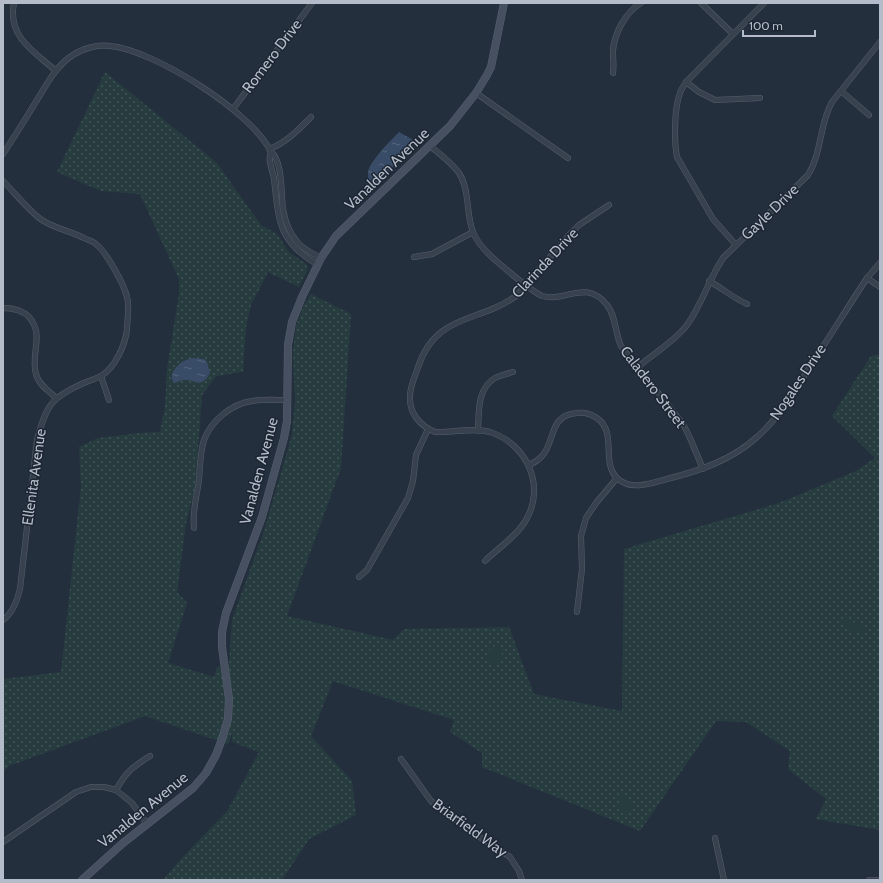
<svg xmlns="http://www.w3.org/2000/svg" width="883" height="883" font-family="Cabin,sans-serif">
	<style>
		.grass { fill: url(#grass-dots) }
		.pitch { fill: #263c3f }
		.water { fill: url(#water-ripples) }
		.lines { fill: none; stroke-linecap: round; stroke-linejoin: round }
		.minor-casing { stroke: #565f6c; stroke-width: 6 }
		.secondary-casing { stroke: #565f6c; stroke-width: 8 }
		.minor { stroke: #38414e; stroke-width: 5 }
		.secondary { stroke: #465061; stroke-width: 7 }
		.labels { text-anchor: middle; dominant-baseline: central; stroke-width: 3; stroke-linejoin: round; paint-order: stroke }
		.street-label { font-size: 15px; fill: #b4bcc9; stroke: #1d2633 }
	</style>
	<defs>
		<pattern id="grass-dots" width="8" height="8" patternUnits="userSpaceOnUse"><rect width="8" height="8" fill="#263c3f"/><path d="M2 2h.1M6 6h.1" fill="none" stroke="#435659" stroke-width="1.8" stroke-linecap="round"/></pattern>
		<pattern id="water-ripples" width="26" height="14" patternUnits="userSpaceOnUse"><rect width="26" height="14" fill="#394c67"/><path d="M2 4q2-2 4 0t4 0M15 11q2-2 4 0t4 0" fill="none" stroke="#53647b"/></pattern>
	</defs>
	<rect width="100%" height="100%" fill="#242f3e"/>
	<path class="grass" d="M 105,72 L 216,162 L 261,225 L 277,234 L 289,252 L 306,264 L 308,269 L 299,287 L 268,272 L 251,305 L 246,327 L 243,372 L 216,376 L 202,395 L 195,488 L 186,523 L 177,592 L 187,603 L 168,663 L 214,677 L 217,667 L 229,665 L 232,620 L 263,534 L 292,435 L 295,401 L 293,352 L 296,326 L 304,305 L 311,294 L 351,314 L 341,468 L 287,616 L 393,640 L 404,629 L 509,627 L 534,694 L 622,711 L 624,549 L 779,503 L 856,471 L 875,458 L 832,416 L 871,356 L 880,354 L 880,830 L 816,819 L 826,799 L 788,769 L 790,751 L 746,722 L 716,721 L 640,831 L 482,767 L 482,753 L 450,732 L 454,720 L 333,681 L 311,736 L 352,781 L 356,815 L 309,839 L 282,880 L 163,880 L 179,861 L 228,810 L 259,752 L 232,742 L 232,734 L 228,744 L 145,716 L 9,766 L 3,772 L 3,679 L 61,672 L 81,487 L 79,447 L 98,438 L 139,433 L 160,432 L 165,406 L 167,369 L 179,294 L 179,279 L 140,194 L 101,191 L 57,172 Z"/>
	<g class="pitch">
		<path d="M 843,619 C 850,619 855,624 863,625 L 865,630 L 863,633 L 853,631 L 844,627 L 841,621 Z"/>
		<path d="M 495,646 L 498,647 L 502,654 L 501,661 L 496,664 L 490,661 C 485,656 488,649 495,646 Z"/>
		<path d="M 625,796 L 629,798 L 631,807 L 628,812 L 623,813 L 618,809 L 621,797 Z"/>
	</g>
	<g class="water">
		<path d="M 399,132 L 413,140 L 414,142 L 384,177 C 382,182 379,185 373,186 L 373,188 L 370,189 C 369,184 368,178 368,173 C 368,163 391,140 399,132 Z"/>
		<path d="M 192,358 L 204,359 L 207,362 L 210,373 C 201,389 197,380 185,380 C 181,380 178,382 175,383 C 167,377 176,366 182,362 C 185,360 189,359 192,358 Z"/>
	</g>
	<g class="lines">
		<g class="minor-casing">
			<g id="minor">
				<path d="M 14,3 C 7,36 34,52 55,70"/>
				<path d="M 701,3 L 733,34"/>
				<path d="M 613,73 C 614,66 613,59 613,51 C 614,33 626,12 641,3"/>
				<path d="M 686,82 L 699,92 L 715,100 L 760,98"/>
				<path d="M 841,91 L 869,115"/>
				<path d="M 476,93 L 568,158"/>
				<path d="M 233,109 L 312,3"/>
				<path d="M 430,146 C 440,154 452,163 459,173 C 470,190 466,215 473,232 C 478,245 490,256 501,265 C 509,272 533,292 542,296 C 565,303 586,278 607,305 C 616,316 615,333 621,346 L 683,424 L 690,438 L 703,469"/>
				<path d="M 269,149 C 286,143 299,129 311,117"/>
				<path d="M 271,152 C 267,160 273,171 274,179 C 279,222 278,241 318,265"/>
				<path d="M 3,154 C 15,136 26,118 37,100 C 47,84 55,68 70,57 C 81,49 97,44 110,46 C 154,50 252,112 271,152 C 283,161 281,195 283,209 C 285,221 290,234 298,243 C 305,250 313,254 321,258"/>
				<path d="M 3,181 C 14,192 30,212 42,220 C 55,229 72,231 86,239 C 89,240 94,242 97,245 C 106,252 124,284 127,297 C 130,307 127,319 127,330 C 125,345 115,368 101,376 C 96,379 90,380 84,383 C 51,397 46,406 37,440 L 20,589 C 17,600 13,613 3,620"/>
				<path d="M 736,245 L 713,219 L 677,157 C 674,141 674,109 680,93 C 681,89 684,86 686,82 L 764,3"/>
				<path d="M 414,257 L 432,254 L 473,232"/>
				<path d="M 867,278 L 880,287"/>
				<path d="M 709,281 C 722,288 733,298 747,304"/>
				<path d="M 3,308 C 12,308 22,310 29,317 C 45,335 30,354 36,374 C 38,384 49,391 56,398"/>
				<path d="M 638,367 C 653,354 675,341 687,325 C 702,304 709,279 723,258 L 808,175 C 822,153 819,125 832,102 L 880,42"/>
				<path d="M 101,376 L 109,400"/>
				<path d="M 478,430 C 479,411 477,389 495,378 C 500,375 508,374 513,372"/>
				<path d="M 529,465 C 535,462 541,459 545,452 C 555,436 551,415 577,413 C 584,412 591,414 597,418 C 618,433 600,463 618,479 C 632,491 652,483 667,479 C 699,471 732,460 757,437 C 780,417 795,390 811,365 C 830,336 848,307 867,278 L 880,263"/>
				<path d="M 194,528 C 192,511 197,496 199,480 C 200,467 200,452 204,440 C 211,421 231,404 252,401 C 263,399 276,400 288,400"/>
				<path d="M 485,561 C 497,549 517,536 526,520 C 546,486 527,444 490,432 C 472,427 453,433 435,432 C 420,426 409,413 410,396 C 410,386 415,377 418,367 C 436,313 479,323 516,296 L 570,234 L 579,225 L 609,205"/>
				<path d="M 359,577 L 367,570 L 408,498 L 413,481 L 416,455 L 428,429"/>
				<path d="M 577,612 L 582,569 L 581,536 L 586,518 L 596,503 L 617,478"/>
				<path d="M 401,759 L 431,801 L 472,832 L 510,857 L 519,871 L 522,880"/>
				<path d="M 116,790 C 127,770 132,768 150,756"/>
				<path d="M 715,838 L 724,880"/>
				<path d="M 3,842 L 76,792 L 91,787 L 104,787 L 116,790 L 132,803 L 147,824"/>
				<path d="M 869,880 L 880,880"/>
			</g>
		</g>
		<g class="secondary-casing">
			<path id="secondary" d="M 82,880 L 123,843 L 193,788 L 206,773 L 216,755 L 222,739 L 228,719 L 229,699 L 222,647 L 222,632 L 226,613 L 262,517 L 284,438 L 287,421 L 288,345 L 292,322 L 302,297 L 321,258 L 336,236 L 450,126 L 476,93 L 487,75 L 491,67 L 504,3"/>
		</g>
		<use href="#minor" class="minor"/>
		<use href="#secondary" class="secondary"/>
	</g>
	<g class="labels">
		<g class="street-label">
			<text transform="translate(272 56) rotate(-53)">Romero Drive</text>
			<text transform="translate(387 169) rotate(-44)">Vanalden Avenue</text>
			<text transform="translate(770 212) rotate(-44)">Gayle Drive</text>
			<text transform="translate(545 263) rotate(-47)">Clarinda Drive</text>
			<text transform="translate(798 382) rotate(-56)">Nogales Drive</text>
			<text transform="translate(653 387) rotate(53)">Caladero Street</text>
			<text transform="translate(259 471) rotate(-75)">Vanalden Avenue</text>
			<text transform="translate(34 477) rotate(-82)">Ellenita Avenue</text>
			<text transform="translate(143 810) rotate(-39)">Vanalden Avenue</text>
			<text transform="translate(470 828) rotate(36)">Briarfield Way</text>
		</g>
	</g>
	<rect width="883" height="883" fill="none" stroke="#b4bcc9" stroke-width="8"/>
	<path d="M743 30v6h72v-6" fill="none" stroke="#b4bcc9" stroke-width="2"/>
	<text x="749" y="30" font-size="12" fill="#b4bcc9" stroke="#1d2633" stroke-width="3" paint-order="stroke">100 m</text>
</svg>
